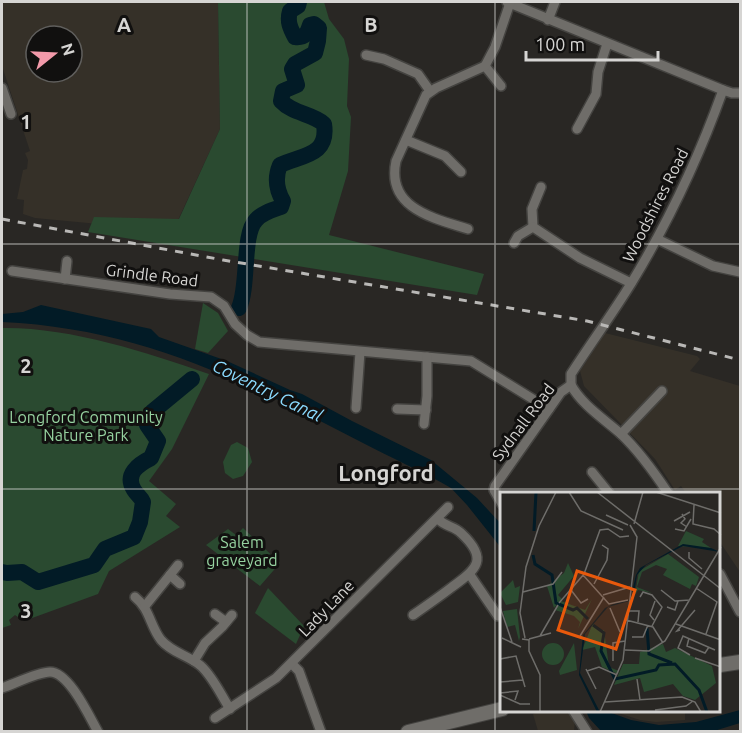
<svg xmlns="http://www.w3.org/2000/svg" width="742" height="733" font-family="Ubuntu,sans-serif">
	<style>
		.built { fill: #353028; fill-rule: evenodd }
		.green { fill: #2a4a30 }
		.water { fill: #021b26 }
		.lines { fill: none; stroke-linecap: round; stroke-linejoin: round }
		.river { stroke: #021b26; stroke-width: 16 }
		.street-casing { stroke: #444340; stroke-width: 12 }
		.secondary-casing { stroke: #444340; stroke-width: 16 }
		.street { stroke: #6f6d69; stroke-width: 9 }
		.secondary { stroke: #6f6d69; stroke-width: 14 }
		.rail { stroke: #b9b8b6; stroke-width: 3; stroke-dasharray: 8 8; stroke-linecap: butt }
		.grid { fill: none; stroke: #d6d5d3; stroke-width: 1.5; stroke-opacity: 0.55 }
		.labels { text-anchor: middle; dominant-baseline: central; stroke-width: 6; stroke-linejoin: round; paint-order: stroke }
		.street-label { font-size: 16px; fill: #d6d5d3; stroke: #11100f }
		.park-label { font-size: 16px; fill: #96d2a0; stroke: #11100f }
		.water-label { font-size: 18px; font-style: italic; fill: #8bdbff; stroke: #11100f }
		.district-label { font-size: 22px; font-weight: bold; fill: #d6d5d3; stroke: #11100f }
		.inset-river { fill: none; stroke: #021b26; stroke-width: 3 }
		.inset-road { fill: none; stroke: #6e6d6a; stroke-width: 1.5 }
		.view { fill: #e8590c; fill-opacity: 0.15; stroke: #e8590c; stroke-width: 3 }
		.inset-edge { fill: none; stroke: #d6d5d3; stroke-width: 3 }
		.grid-label { font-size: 20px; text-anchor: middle; font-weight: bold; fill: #d6d5d3; stroke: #11100f; stroke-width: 6; stroke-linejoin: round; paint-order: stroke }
	</style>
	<rect width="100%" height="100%" fill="#292724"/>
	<g class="built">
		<path d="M 2,2 L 218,2 L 220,129 L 173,231 L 35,218 L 23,214 L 24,200 L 17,199 L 23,170 L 27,169 L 28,160 L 25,153 L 30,151 L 2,66 ZM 36,36 L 72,36 L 72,72 L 36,72 Z"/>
		<path d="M 605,333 L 697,356 L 700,359 L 690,371 L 740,386 L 740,572 L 720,542 L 720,493 L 686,493 L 681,486 L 675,490 L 655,459 L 584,386 L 580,371 Z"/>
		<path d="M 543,711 L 571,711 L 575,721 L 574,731 L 538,731 L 533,714 Z"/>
		<path d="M 612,711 L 685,711 L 685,720 L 656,722 L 640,720 Z"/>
	</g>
	<g class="green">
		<path d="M 218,2 L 324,2 L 329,19 L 344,39 L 349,59 L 347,106 L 351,117 L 348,171 L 329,235 L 484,274 L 477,295 L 88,232 L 94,217 L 179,219 L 220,129 Z"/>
		<path d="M 203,303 L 218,313 L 228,331 L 208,353 L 195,349 Z"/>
		<path d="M 2,328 C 70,327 145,352 209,374 L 172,449 L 149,481 L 176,504 L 166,516 L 180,527 L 109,571 L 98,594 L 24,621 L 15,615 L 9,620 L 11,625 L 2,628 Z"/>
		<path d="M 237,442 L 248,448 L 252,462 L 243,476 L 233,479 L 225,473 L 223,462 L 231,445 Z"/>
		<path d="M 243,528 L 280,563 L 260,586 L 206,545 L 228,529 L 236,535 Z"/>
		<path d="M 268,588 L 304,626 L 296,644 L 255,613 Z"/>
	</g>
	<g class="water">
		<path d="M 41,305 L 151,329 L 159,337 L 227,361 L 290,390 L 302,394 L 352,421 L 431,460 L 477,498 L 502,525 L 502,549 L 467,505 L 451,488 C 422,471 391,458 361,442 C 243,380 138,328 2,322 L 2,314 L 23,312 Z"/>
		<path d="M 740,710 L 740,723 L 714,731 L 601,731 L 589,718 L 586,711 L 606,711 L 631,720 L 659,725 L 696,722 Z"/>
	</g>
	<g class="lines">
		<g class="river">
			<path d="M 239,308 C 249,286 242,234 256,220 C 262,213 272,210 281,207 L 283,201 C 276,189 275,177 280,165 C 302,155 329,156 324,124 C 311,113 293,114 281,101 L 283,91 L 297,85 L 292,69 L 295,64 L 315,53 L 318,41 L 319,28 L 314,24 L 310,25 C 307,34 305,38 295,37 C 290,28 287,21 290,11 L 298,6 L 299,2"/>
			<path d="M 2,572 L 7,573 L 22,572 L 38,582 L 94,565 L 105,549 L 134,537 L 140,522 L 143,502 C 141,497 137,495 134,490 C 124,474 139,464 151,458 L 158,441 L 147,425 L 152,412 L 192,379"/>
		</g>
		<g class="street-casing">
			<g id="street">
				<path d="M 507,2 L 723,90 L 732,93 L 740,93"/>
				<path d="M 548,20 L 555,2"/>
				<path d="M 366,55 L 384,59 L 418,74 L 430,91"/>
				<path d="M 485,66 L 501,86"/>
				<path d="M 2,88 L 11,114"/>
				<path d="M 577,129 L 596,94 L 598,72 L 607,44"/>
				<path d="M 406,140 L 445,156 L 461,172"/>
				<path d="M 541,187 L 532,209 L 533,227 L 580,258 L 631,283"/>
				<path d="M 468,229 C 433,218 386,208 396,161 L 426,95 L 436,88 L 485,66 L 495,47 L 510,3"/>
				<path d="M 657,239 L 713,266 L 740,272"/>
				<path d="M 514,243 L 518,236 L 533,227"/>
				<path d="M 12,271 L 170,294 L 211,297 L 224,306 L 235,324 L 247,335 L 259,342 L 471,361 L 549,409"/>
				<path d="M 65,279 L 67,261"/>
				<path d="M 571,385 L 571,374 C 591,343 613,313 632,282 C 669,221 699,157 723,90"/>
				<path d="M 571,385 C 582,405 604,419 621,434 C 640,452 654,472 668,493"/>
				<path d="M 356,408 L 360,352"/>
				<path d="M 397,409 L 426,410"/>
				<path d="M 424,424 L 427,396 L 427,357"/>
				<path d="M 621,434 L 662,391"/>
				<path d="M 592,472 L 609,493"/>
				<path d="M 502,504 L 494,490 L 495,486 L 554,402 L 561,392 L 571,385"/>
				<path d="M 720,574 L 740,612"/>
				<path d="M 170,575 L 180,584"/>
				<path d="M 470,575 L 498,616"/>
				<path d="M 135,597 C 150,609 150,626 161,640 C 172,653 188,655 201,666 C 213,677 221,695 230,709"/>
				<path d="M 145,606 L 178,565"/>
				<path d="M 215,614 L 226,622"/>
				<path d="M 413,615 C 426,606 439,597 452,587 C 477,569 489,559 461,533 C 454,526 446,527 438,519"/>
				<path d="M 194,661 L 205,643 L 222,627 L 232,615"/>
				<path d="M 292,664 L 299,671 L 321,732"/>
				<path d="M 2,688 C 14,684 38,672 50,672 C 69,672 89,716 98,732"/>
				<path d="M 573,710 L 587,732"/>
				<path d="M 215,718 L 276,678 L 448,507"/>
			</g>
		</g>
		<g class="secondary-casing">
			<g id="secondary">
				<path d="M 720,665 L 740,662"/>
				<path d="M 408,732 L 502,709"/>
			</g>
		</g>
		<use href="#street" class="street"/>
		<use href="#secondary" class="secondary"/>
		<path class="rail" d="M 2,219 L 223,260 L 587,321 L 740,360"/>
	</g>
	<path class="grid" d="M 247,2 L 247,732M 495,2 L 495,732M 2,244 L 740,244M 2,489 L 740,489"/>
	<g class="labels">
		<g class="street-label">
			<text transform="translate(655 205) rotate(-63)">Woodshires Road</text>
			<text transform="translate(152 275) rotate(7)">Grindle Road</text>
			<text transform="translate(523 422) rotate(-53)">Sydnall Road</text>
			<text transform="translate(326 608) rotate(-46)">Lady Lane</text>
		</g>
		<g class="park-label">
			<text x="86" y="417">Longford Community<tspan x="86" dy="18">Nature Park</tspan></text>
			<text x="242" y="542">Salem<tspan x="242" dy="18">graveyard</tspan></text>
		</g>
		<g class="water-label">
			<text transform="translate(268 390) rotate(26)">Coventry Canal</text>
		</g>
		<g class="district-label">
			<text x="386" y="472">Longford</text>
		</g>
	</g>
	<g transform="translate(500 492)">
		<rect width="220" height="220" fill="#292724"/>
		<path d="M 186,39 L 204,47 L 202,50 L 211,56 L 178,54 ZM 168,62 L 199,85 L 196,94 L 192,92 L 190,97 L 163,83 L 167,77 L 156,73 L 142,80 L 137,95 L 152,101 L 138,98 L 135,103 L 139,79 ZM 68,71 L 74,84 L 58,103 L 62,107 L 54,116 L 47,94 L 64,81 ZM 13,88 L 15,96 L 20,94 L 18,110 L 6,113 L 0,101 ZM 92,107 L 78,137 L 80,130 L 74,124 L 55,118 L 61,109 L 85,118 ZM 17,117 L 20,145 L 19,149 L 15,133 L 7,135 L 3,119 ZM 93,131 L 100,139 L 104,138 L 109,175 L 119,179 L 118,182 L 102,175 L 95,155 L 82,158 ZM 74,151 L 77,178 L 60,183 L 59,179 ZM42 162a11 11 0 1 1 22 0a11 11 0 1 1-22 0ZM 163,152 L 166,160 L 175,156 L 212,174 L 216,191 L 195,208 L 183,204 L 173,192 L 144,200 L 140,186 L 114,193 L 123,172 L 139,172 L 140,160 Z" fill="#2a4a30"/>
		<path d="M 183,52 L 211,56 L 220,60 L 183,54 L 146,73 L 137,83 L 133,108 L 108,115 L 85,142 L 80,181 L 100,220 L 97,220 L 79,183 L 83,143 L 105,116 L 116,111 L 130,108 L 136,83 L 140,76 Z" fill="#021b26"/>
		<path class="inset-river" d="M 34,39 L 36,0M 33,63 L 35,72 L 52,83 L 56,111 L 73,118 L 77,116 L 88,127M 93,133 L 104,141 L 101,159 L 115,187 L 156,178 L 159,173 L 175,172 L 199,198 L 207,220M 147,136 L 149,162 L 172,171"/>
		<path class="inset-road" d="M 69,0 L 81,19 L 123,38M 97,0 L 221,97M 156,0 L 221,21M 194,13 L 193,32 L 214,37 L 221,43M 182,22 L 185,27 L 181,31 L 187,35M 106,23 L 128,33M 174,29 L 190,20M 134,32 L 143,0M 175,37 L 184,39 L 191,27M 189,60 L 189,66 L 202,77M 83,83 L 109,112 L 128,108M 94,92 L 107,68 L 108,57 L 102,53M 196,96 L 217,110 L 206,142M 71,98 L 81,111 L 88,107M 161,98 L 175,109 L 190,108M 23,100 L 53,92 L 62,80M 103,103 L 130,95M 140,105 L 143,100 L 152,103 L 162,115 L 152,134M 59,111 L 84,82 L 100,38 L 108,37 L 120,45 L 129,44M 0,115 L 12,150M 167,115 L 175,118 L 178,109M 110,116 L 120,140M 129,119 L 139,119 L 138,130M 126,128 L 153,135 L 163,151M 154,128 L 150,123 L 155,109M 176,132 L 221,148M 180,138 L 177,139 L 195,118M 40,144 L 58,113M 80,144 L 104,105M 132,145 L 143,145 L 148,133M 2,146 L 21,155M 25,146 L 20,121 L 26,75 L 39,34 L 56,0M 189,146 L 187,154 L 205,161 L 209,155M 22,147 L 29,148 L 29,159 L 40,183 L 40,220M 29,147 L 51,141M 125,158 L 149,159 L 165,149 L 221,55M 190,163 L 178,156 L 183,144 L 215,158M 195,166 L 221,175M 0,167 L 16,164 L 25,195M 113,169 L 113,151 L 125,149M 86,177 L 96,197M 87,179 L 99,175 L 117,183M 137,187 L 140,208M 0,190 L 23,188M 0,201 L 18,199 L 15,208M 0,203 L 20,212 L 30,212M 105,210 L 182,205 L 195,210 L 201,220M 155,218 L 186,214 L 193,209M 100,220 L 123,168 L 137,45 L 130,33"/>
		<path class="view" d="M 77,79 L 135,98 L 116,157 L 58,138 Z"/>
		<rect width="220" height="220" class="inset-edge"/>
	</g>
	<g class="grid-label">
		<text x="124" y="32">A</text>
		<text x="371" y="32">B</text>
		<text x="26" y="129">1</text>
		<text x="26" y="373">2</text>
		<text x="26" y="618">3</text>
	</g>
	<rect width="742" height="733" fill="none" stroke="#d6d5d3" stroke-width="6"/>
	<g transform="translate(54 54) rotate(72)"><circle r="28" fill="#11100f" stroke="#605f5d" stroke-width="1.5"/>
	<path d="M0-4.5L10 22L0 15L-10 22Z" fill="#f39aaa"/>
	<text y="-9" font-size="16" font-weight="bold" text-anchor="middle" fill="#d6d5d3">N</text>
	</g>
	<path d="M526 51v9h132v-9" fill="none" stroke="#d6d5d3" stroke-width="3"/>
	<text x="535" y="51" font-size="18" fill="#d6d5d3" stroke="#11100f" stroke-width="4.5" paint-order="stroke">100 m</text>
</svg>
